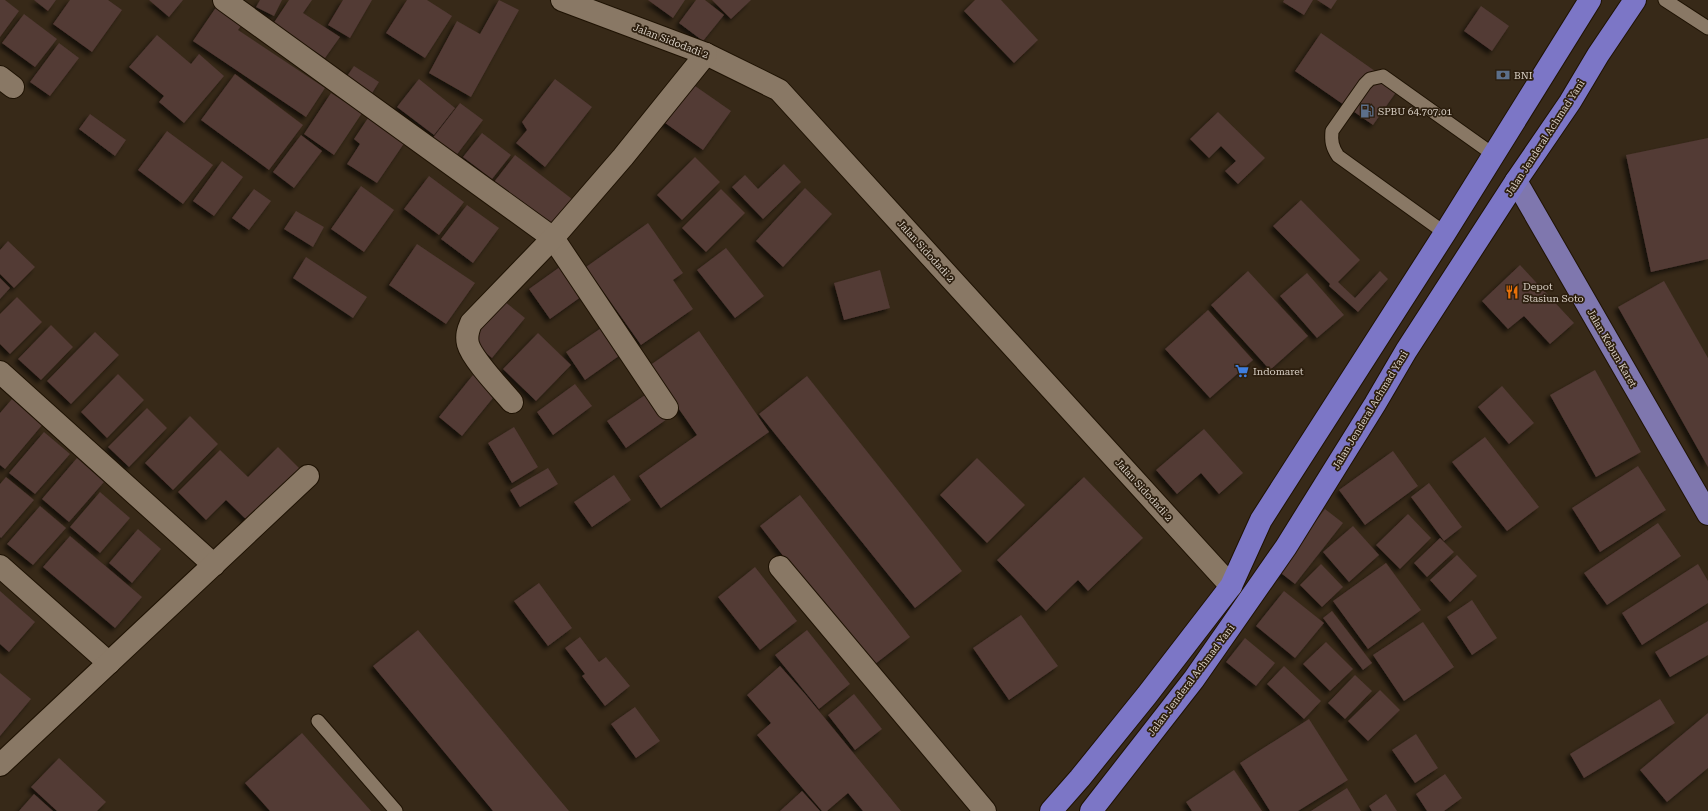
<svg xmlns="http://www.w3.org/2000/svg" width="1708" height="811" font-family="'Roboto Serif',serif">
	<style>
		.building { fill: #523a35; filter: url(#shadow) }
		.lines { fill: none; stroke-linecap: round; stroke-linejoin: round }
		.service-casing { stroke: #1e1203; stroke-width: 15 }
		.minor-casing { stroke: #1e1203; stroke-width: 24 }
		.primary-casing { stroke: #1e1203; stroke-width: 24 }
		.trunk-casing { stroke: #1e1203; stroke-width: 24 }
		.service { stroke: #897865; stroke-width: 13 }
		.minor { stroke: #897865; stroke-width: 22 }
		.primary { stroke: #7f77ae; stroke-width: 22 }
		.trunk { stroke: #7c76c6; stroke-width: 22 }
		.labels { text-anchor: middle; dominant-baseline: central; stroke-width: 3.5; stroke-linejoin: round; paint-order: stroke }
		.street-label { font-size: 10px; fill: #dad1c6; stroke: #2d1f0f }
		.poi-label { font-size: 10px; fill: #dad1c6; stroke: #2d1f0f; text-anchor: start }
	</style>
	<defs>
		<filter id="shadow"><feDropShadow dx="-3.5" dy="3.5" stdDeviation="2" flood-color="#0009"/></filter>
	</defs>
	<rect width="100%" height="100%" fill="#372918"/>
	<g class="building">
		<path d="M 0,0 L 5,0 L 19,11 L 0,37 Z"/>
		<path d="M 34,0 L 56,0 L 48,11 Z"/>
		<path d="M 70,0 L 108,0 L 122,10 L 92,52 L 53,24 Z"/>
		<path d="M 149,0 L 183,0 L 169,17 Z"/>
		<path d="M 260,0 L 282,0 L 274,16 L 256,7 Z"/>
		<path d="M 289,0 L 312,0 L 303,13 L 340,37 L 325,58 L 273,24 Z"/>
		<path d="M 343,0 L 372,0 L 350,38 L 328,25 Z"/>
		<path d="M 407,0 L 427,0 L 452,16 L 425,58 L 386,33 Z"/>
		<path d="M 499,0 L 519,10 L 471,97 L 429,73 L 457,21 L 480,34 Z"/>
		<path d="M 648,0 L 685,0 L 673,18 Z"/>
		<path d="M 696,0 L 705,0 L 724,15 L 703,41 L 679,23 Z"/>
		<path d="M 712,0 L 751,0 L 731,19 Z"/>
		<path d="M 975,0 L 1001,0 L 1038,40 L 1014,63 L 964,11 Z"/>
		<path d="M 1284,0 L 1313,0 L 1304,15 L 1283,2 Z"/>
		<path d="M 1317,0 L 1337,0 L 1331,9 Z"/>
		<path d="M 219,3 L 245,21 L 238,30 L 325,88 L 306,117 L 193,41 Z"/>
		<path d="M 1481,6 L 1509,26 L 1492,51 L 1464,31 Z"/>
		<path d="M 24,14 L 57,39 L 35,67 L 2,43 Z"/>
		<path d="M 1321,33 L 1399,88 L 1373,125 L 1295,71 Z"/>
		<path d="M 157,35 L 191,64 L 199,54 L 224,76 L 184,123 L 159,102 L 164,96 L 129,67 Z"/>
		<path d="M 59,43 L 79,58 L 50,96 L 30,82 Z"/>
		<path d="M 354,66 L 379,82 L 369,98 L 343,82 Z"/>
		<path d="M 235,74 L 303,125 L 269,170 L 201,120 Z"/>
		<path d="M 419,79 L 455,108 L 434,135 L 397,107 Z"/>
		<path d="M 555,79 L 592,107 L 545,167 L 516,143 L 527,130 L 522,122 Z"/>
		<path d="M 688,81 L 731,111 L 703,150 L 661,120 Z"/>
		<path d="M 331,93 L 362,113 L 334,155 L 304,134 Z"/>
		<path d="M 460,103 L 483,120 L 455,157 L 432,139 Z"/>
		<path d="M 1218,112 L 1265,158 L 1238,184 L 1225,171 L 1236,161 L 1221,146 L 1209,158 L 1190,139 Z"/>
		<path d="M 90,114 L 126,140 L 115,156 L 79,129 Z"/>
		<path d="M 368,118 L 405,142 L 377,183 L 347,164 L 360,144 L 354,139 Z"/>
		<path d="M 167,131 L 213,165 L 183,204 L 138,170 Z"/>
		<path d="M 482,133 L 511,155 L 492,179 L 463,157 Z"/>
		<path d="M 301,135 L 322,151 L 294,188 L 273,172 Z"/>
		<path d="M 1708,138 L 1708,259 L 1651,272 L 1626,155 Z"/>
		<path d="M 515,155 L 572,199 L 551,226 L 494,182 Z"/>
		<path d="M 695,157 L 720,182 L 682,220 L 657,195 Z"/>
		<path d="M 222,161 L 243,177 L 214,216 L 193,201 Z"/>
		<path d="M 784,164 L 801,182 L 763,219 L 732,187 L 745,175 L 758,189 Z"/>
		<path d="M 429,176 L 464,202 L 439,235 L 404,209 Z"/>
		<path d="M 361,186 L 394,210 L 364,252 L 331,229 Z"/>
		<path d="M 805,188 L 832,214 L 783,267 L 756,241 Z"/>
		<path d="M 254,189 L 271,201 L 249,230 L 232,218 Z"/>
		<path d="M 721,189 L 745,213 L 706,252 L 682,228 Z"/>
		<path d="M 1301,200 L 1360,260 L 1338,282 L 1355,298 L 1380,271 L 1388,279 L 1358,312 L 1329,286 L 1330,284 L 1273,226 Z"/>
		<path d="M 467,205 L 499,228 L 473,263 L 441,239 Z"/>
		<path d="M 296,211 L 324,227 L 313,247 L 284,229 Z"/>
		<path d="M 648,223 L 683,273 L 673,280 L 693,309 L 641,345 L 586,267 Z"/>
		<path d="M 8,241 L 35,267 L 14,288 L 0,274 L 0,250 Z"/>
		<path d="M 417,244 L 475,283 L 446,324 L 389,285 Z"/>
		<path d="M 726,248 L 764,296 L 735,318 L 697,270 Z"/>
		<path d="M 306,257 L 367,297 L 353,318 L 293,278 Z"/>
		<path d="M 564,264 L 585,294 L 550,319 L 529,289 Z"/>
		<path d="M 1520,265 L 1574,323 L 1550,344 L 1524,316 L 1508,329 L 1482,301 Z"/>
		<path d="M 880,270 L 890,308 L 844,320 L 834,283 Z"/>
		<path d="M 1248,271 L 1308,336 L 1270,370 L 1211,305 Z"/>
		<path d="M 1307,273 L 1344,315 L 1317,338 L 1280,296 Z"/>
		<path d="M 0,278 L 10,288 L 0,299 Z"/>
		<path d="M 1664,281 L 1708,358 L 1708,467 L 1618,307 Z"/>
		<path d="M 17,297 L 42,322 L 10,354 L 0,344 L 0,314 Z"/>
		<path d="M 504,301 L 525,318 L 492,358 L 471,341 Z"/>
		<path d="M 1208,310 L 1253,360 L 1210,398 L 1165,349 Z"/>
		<path d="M 607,324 L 626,351 L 585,380 L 566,352 Z"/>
		<path d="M 51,325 L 73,347 L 41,380 L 18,359 Z"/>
		<path d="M 699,331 L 769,432 L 661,508 L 639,476 L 697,435 L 649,366 Z"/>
		<path d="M 95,332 L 119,355 L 71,404 L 47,381 Z"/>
		<path d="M 538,333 L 571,365 L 536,401 L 503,369 Z"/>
		<path d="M 1595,370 L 1641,452 L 1596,477 L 1550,395 Z"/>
		<path d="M 118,374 L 144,400 L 107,438 L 81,412 Z"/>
		<path d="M 473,375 L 497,393 L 462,436 L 439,417 Z"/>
		<path d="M 807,376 L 962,571 L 915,608 L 759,414 Z"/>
		<path d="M 575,384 L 592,406 L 553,435 L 537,412 Z"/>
		<path d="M 1502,386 L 1534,423 L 1509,444 L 1478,407 Z"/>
		<path d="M 648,393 L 667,419 L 626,448 L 607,421 Z"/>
		<path d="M 12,399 L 43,424 L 5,469 L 0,465 L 0,413 Z"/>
		<path d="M 147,408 L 167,428 L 129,467 L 108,447 Z"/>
		<path d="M 190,416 L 218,444 L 173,490 L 145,463 Z"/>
		<path d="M 514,427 L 538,467 L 512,483 L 488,443 Z"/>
		<path d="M 1204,429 L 1243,473 L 1219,494 L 1201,473 L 1177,494 L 1156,470 Z"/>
		<path d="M 44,432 L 70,454 L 35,494 L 9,473 Z"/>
		<path d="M 1485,437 L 1539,507 L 1507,531 L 1452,462 Z"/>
		<path d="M 278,447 L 305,474 L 254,527 L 226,500 L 206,520 L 178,492 L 220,450 L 248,477 Z"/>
		<path d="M 1393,451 L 1418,486 L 1365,525 L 1339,490 Z"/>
		<path d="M 77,458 L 104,482 L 69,522 L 42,499 Z"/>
		<path d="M 977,458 L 1025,505 L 987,543 L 940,495 Z"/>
		<path d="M 1638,466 L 1666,510 L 1600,552 L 1572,508 Z"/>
		<path d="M 548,468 L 558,484 L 520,507 L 510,490 Z"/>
		<path d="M 614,475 L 631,500 L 592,527 L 574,502 Z"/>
		<path d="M 6,477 L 34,500 L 1,538 L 0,537 L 0,484 Z"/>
		<path d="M 1084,477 L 1143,538 L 1088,591 L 1078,580 L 1046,611 L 997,560 Z"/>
		<path d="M 1429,483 L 1462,527 L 1444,541 L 1411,497 Z"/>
		<path d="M 100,492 L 130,518 L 100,553 L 70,527 Z"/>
		<path d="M 800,495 L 910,637 L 870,668 L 760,526 Z"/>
		<path d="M 40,506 L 66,528 L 33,565 L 7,544 Z"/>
		<path d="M 1325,509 L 1343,523 L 1295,584 L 1277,570 Z"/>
		<path d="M 1408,514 L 1431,538 L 1400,569 L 1376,545 Z"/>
		<path d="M 1658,523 L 1681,556 L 1607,605 L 1584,573 Z"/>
		<path d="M 1353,526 L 1379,555 L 1349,582 L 1323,552 Z"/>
		<path d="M 138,529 L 161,549 L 132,583 L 109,563 Z"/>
		<path d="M 70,536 L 142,597 L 115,628 L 43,567 Z"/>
		<path d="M 1440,538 L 1454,552 L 1427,577 L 1414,563 Z"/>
		<path d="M 1457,555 L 1477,576 L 1450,602 L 1430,580 Z"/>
		<path d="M 1386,563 L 1421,610 L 1368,649 L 1333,601 Z"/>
		<path d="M 1321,564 L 1343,587 L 1322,607 L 1300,585 Z"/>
		<path d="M 1698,564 L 1708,581 L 1708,603 L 1642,645 L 1622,613 Z"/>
		<path d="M 755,567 L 797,621 L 760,650 L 718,597 Z"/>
		<path d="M 539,583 L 572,628 L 548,646 L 514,601 Z"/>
		<path d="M 0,591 L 35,622 L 9,652 L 0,644 Z"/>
		<path d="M 1284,591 L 1324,623 L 1295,658 L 1256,626 Z"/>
		<path d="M 1472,600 L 1497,638 L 1472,655 L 1447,617 Z"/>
		<path d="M 1332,611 L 1372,663 L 1363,670 L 1323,618 Z"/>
		<path d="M 1021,615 L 1058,666 L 1009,700 L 973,648 Z"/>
		<path d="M 1708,621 L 1708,655 L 1670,677 L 1655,652 Z"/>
		<path d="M 1423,622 L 1454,667 L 1404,701 L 1373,655 Z"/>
		<path d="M 418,630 L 558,798 L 569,811 L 493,811 L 373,666 Z"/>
		<path d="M 807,630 L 850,684 L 819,709 L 775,655 Z"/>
		<path d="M 580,637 L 599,662 L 606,657 L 630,686 L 605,706 L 582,676 L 585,674 L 565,648 Z"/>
		<path d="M 1245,638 L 1275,663 L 1256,686 L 1226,662 Z"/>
		<path d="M 1326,642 L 1353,669 L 1330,691 L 1303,664 Z"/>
		<path d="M 780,666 L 805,694 L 901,811 L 863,811 L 848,793 L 827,811 L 822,811 L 757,735 L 771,723 L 747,695 Z"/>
		<path d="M 1284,666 L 1321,701 L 1304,719 L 1267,684 Z"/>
		<path d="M 0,673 L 31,699 L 0,736 Z"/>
		<path d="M 1355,675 L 1372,691 L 1345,719 L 1328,703 Z"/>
		<path d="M 1380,690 L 1400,710 L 1368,741 L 1348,721 Z"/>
		<path d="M 854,694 L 882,729 L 855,750 L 828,715 Z"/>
		<path d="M 1660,699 L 1675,723 L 1584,778 L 1570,754 Z"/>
		<path d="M 635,707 L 660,741 L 636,758 L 611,724 Z"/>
		<path d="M 1708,713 L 1708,768 L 1667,802 L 1640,770 Z"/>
		<path d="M 1309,719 L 1348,780 L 1298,811 L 1270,811 L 1240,763 Z"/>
		<path d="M 302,733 L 371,811 L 270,811 L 245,783 Z"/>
		<path d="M 1416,734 L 1438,768 L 1415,783 L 1392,750 Z"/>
		<path d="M 59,758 L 106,802 L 97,811 L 57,811 L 31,787 Z"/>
		<path d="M 1234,770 L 1262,811 L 1192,811 L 1186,802 Z"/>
		<path d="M 1445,774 L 1462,798 L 1444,811 L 1427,811 L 1416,794 Z"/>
		<path d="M 1347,788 L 1361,811 L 1311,811 Z"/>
		<path d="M 802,791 L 820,811 L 780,811 Z"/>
		<path d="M 34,794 L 53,811 L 19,811 Z"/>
		<path d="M 1386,794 L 1397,811 L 1372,811 L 1369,806 Z"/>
	</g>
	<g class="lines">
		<g class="service-casing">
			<g id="service">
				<path d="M 1665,0 L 1708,28"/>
				<path d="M 1445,233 L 1338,156 C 1332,147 1331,141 1332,131 L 1365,84 L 1370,79 L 1383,76 L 1494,155"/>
				<path d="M 318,721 L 396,811"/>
			</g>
		</g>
		<g class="minor-casing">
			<g id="minor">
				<path d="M 224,0 L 553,238 L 667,408"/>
				<path d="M 562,0 L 706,54 L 779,90 L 1231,586"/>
				<path d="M 0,77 L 13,87"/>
				<path d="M 0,372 L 214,565"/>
				<path d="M 512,402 C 501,389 472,359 468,344 C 466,336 468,330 471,323 L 553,238 L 623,157 L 706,54"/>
				<path d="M 0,566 L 109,663"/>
				<path d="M 780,567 L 985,811"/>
				<path d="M 0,765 L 308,476"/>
			</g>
		</g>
		<g class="primary-casing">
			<path id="primary" d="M 1516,181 L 1708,514"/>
		</g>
		<g class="trunk-casing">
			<g id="trunk">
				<path d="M 1051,811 L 1080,778 L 1147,695 L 1231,586 L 1261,520 L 1445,233 L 1590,0"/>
				<path d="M 1091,811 L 1194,679 L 1286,547 L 1375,404 L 1406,351 L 1516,181 L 1570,102 L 1598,55 L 1635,0"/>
			</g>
		</g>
		<use href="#service" class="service"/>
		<use href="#minor" class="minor"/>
		<use href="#primary" class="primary"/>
		<use href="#trunk" class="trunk"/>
	</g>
	<defs>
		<g id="bank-bare" transform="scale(1.08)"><path d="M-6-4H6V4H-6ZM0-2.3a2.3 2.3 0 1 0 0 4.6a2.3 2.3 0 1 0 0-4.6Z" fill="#5c6f8a" stroke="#2d1f0f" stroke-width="2.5" paint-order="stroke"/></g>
		<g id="fuel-bare" transform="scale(1.08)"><path d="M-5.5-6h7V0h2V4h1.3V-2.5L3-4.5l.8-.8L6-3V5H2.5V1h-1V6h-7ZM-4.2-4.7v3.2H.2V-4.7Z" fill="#5c6f8a" stroke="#2d1f0f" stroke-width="2.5" paint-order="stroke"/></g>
		<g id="restaurant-bare" transform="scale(1.08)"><path d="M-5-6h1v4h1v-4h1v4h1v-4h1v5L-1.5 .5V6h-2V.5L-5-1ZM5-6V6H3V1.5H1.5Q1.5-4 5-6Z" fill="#e8710a" stroke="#2d1f0f" stroke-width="2.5" paint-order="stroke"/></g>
		<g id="supermarket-bare" transform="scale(1.08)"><path d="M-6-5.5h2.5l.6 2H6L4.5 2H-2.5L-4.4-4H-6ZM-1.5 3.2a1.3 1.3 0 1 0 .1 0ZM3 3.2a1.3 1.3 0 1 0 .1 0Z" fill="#3f7fe0" stroke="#2d1f0f" stroke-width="2.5" paint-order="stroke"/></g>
	</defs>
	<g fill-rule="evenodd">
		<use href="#bank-bare" x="1503" y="75"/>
		<use href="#fuel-bare" x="1367" y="111"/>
		<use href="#restaurant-bare" x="1512" y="292"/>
		<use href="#supermarket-bare" x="1242" y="371"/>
	</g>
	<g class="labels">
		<g class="street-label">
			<text transform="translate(671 41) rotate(21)">Jalan Sidodadi 2</text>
			<text transform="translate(1545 138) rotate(-57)">Jalan Jenderal Achmad Yani</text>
			<text transform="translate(926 251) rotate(48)">Jalan Sidodadi 2</text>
			<text transform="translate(1612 348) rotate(60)">Jalan Kebun Karet</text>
			<text transform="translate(1370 410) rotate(-59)">Jalan Jenderal Achmad Yani</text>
			<text transform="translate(1144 490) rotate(48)">Jalan Sidodadi 2</text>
			<text transform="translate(1191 680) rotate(-53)">Jalan Jenderal Achmad Yani</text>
		</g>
		<g class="poi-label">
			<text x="1514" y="75">BNI</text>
			<text x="1378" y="111">SPBU 64.707.01</text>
			<text x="1523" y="286">Depot<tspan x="1523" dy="12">Stasiun Soto</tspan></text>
			<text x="1253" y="371">Indomaret</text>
		</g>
	</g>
</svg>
